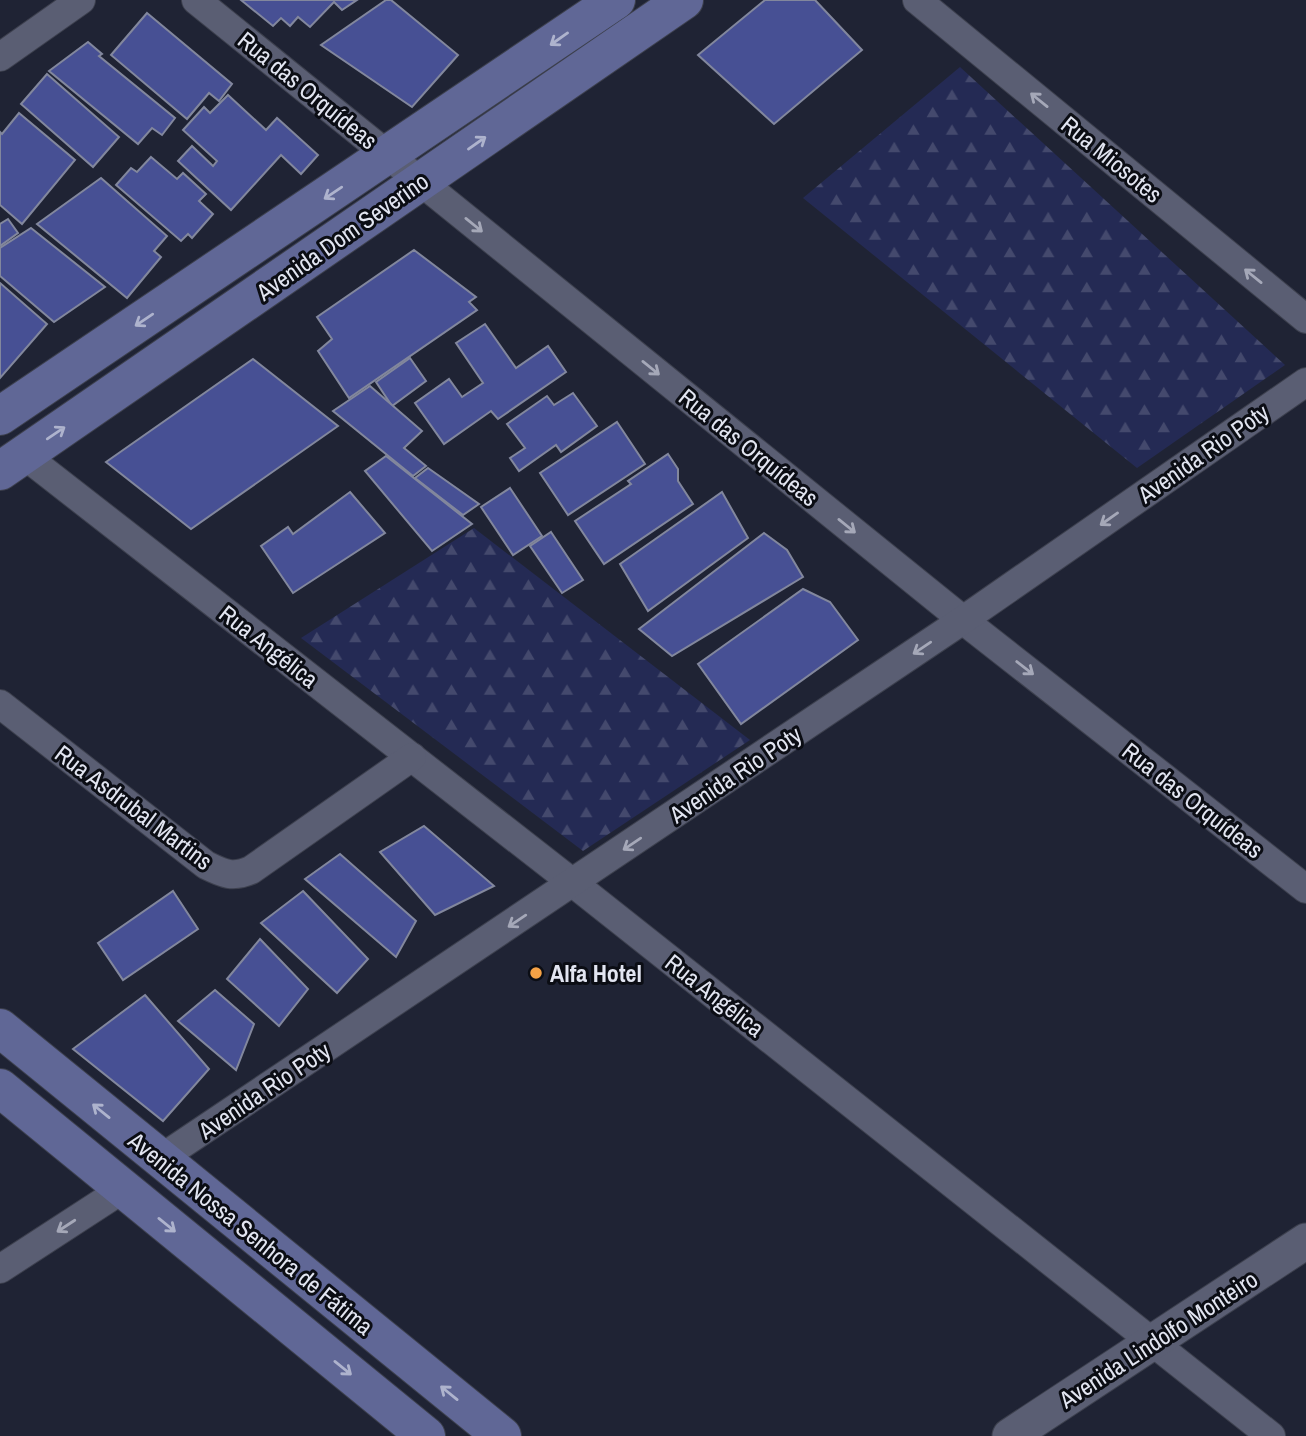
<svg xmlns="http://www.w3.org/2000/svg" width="1306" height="1436" font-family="'Archivo Narrow',sans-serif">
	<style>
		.forest { fill: url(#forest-firs) }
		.building { fill: #475094; stroke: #82879d; stroke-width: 2 }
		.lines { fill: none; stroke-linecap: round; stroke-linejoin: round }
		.minor-casing { stroke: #3d404e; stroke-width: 30 }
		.tertiary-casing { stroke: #3d404e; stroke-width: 37 }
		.secondary-casing { stroke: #3d404e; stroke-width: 40 }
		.minor { stroke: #5a5e73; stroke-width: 28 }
		.tertiary { stroke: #5a5e73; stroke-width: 35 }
		.secondary { stroke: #606796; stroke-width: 38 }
		.oneway { stroke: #aeb3cd }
		.oneway2 { stroke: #a5a8b8 }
		.poi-dot { fill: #f6a246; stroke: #0b0d14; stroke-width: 2.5 }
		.labels { text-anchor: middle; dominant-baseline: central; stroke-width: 6; stroke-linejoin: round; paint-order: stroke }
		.street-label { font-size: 24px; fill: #e2e5f1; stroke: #0b0d14 }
		.poi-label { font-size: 24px; font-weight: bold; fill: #e2e5f1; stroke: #0b0d14; text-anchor: start }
	</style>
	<defs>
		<pattern id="forest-firs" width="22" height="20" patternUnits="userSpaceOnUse" patternTransform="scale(1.75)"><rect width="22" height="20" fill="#242a54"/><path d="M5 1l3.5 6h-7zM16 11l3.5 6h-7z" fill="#44496d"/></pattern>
	</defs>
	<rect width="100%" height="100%" fill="#1f2334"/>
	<g class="forest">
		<path d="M 960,67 L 1285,365 L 1137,468 L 803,198 Z"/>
		<path d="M 474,528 L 750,740 L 583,851 L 301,638 Z"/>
	</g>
	<g class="building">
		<path d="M 241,0 L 357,0 L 342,10 L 334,2 L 310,27 L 298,17 L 290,26 L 281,18 L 273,26 Z"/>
		<path d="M 386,0 L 391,0 L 458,55 L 412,107 L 321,45 Z"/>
		<path d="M 765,0 L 815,0 L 862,50 L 774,124 L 698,55 Z"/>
		<path d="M 147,13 L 232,84 L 219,101 L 209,93 L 187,119 L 111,55 Z"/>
		<path d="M 88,42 L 102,54 L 99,56 L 175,118 L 162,135 L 152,128 L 138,144 L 49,71 Z"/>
		<path d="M 47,74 L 119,137 L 93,167 L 21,104 Z"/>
		<path d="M 228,95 L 266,130 L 277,118 L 318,155 L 301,174 L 281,155 L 231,210 L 178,161 L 192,146 L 213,166 L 217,161 L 183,130 L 204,107 L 210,113 Z"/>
		<path d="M 19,113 L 75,160 L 22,224 L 0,205 L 0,132 L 2,134 Z"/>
		<path d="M 151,157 L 177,179 L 183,173 L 206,194 L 199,201 L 213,214 L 192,238 L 188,234 L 181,241 L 116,185 L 131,168 L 137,172 Z"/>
		<path d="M 101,178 L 167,236 L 154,251 L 161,257 L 127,298 L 37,224 Z"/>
		<path d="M 8,219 L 18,233 L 0,246 L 0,224 Z"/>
		<path d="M 31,228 L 105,287 L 54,322 L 0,276 L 0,248 Z"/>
		<path d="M 414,250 L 476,297 L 469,302 L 477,310 L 349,398 L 318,351 L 332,339 L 317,317 Z"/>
		<path d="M 0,283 L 47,324 L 0,378 Z"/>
		<path d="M 485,324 L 516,368 L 548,346 L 566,372 L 498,419 L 491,411 L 444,444 L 415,403 L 449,379 L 462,397 L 483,383 L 456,343 Z"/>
		<path d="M 410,358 L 426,381 L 392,406 L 376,382 Z"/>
		<path d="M 253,359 L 338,426 L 191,529 L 106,462 Z"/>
		<path d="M 370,386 L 422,431 L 404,448 L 426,466 L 413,476 L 333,411 Z"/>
		<path d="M 573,393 L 597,426 L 561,452 L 556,445 L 519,471 L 510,458 L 525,448 L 507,424 L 547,396 L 554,405 Z"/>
		<path d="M 617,422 L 645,464 L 568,515 L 540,473 Z"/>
		<path d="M 668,454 L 678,469 L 678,481 L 693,504 L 604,564 L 575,521 L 631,484 L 628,481 Z"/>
		<path d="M 386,456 L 472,524 L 432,551 L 365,471 Z"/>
		<path d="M 428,468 L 479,504 L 463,515 L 415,478 Z"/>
		<path d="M 510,488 L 542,536 L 513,555 L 481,507 Z"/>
		<path d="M 350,492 L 385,533 L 293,593 L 261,546 L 288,527 L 293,534 Z"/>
		<path d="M 722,492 L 748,538 L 648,611 L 620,564 Z"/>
		<path d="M 551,532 L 583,580 L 562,593 L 530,546 Z"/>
		<path d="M 764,533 L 787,550 L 803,577 L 672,656 L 639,629 Z"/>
		<path d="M 803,589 L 830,602 L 858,640 L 741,724 L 698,664 Z"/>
		<path d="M 424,826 L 494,886 L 435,915 L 380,852 Z"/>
		<path d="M 340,854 L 416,921 L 396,957 L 305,879 Z"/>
		<path d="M 173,891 L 198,929 L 123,980 L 98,943 Z"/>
		<path d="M 303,891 L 368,959 L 337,993 L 261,923 Z"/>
		<path d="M 260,939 L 308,989 L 279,1026 L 227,979 Z"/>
		<path d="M 215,990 L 254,1024 L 236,1070 L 178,1021 Z"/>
		<path d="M 145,995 L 209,1069 L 163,1121 L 73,1049 Z"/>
	</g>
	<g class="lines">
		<g class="minor-casing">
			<g id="minor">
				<path d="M 196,0 L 963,620 L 1306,889"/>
				<path d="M 917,0 L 1306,319"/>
				<path d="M 0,57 L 81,0"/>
				<path d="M 24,455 L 573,883 L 1271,1436"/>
				<path d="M 0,704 L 206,865 C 224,874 233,878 251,870 L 412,757"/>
				<path d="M 160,1159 L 963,620 L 1306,382"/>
				<path d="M 0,1269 L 123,1189"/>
			</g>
		</g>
		<g class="tertiary-casing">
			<path id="tertiary" d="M 1010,1436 L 1306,1241"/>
		</g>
		<g class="secondary-casing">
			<g id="secondary">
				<path d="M 0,416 L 616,0"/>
				<path d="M 0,471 L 684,0"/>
				<path d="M 0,1028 L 502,1436"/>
				<path d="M 0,1088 L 426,1436"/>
			</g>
		</g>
		<use href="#minor" class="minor"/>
		<use href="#tertiary" class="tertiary"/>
		<use href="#secondary" class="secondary"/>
	</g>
	<defs><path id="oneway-shaft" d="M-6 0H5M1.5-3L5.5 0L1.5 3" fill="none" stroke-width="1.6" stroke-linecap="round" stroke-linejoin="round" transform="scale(1.75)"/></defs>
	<g class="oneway">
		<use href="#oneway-shaft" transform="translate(559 39) rotate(145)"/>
		<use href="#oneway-shaft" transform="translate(477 143) rotate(-35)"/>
		<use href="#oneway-shaft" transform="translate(333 193) rotate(146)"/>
		<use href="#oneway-shaft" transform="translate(144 320) rotate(146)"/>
		<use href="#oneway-shaft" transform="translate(56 433) rotate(-34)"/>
		<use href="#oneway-shaft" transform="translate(101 1111) rotate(-141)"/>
		<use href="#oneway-shaft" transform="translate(167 1225) rotate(39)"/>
		<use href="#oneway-shaft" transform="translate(343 1368) rotate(39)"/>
		<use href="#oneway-shaft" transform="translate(449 1393) rotate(-141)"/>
	</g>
	<g class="oneway2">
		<use href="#oneway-shaft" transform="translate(1039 100) rotate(-141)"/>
		<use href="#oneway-shaft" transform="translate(474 225) rotate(39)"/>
		<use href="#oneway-shaft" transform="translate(1253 276) rotate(-141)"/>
		<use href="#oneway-shaft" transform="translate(651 368) rotate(39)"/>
		<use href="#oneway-shaft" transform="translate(1109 519) rotate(145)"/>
		<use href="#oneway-shaft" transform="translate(847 526) rotate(39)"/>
		<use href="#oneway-shaft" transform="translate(922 648) rotate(146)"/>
		<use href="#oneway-shaft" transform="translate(1025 668) rotate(38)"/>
		<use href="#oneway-shaft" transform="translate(632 844) rotate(146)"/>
		<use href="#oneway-shaft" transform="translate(517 921) rotate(146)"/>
		<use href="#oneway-shaft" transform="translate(66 1226) rotate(147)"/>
	</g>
	<circle class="poi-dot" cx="536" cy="973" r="7"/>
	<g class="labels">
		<g class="street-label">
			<text transform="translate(308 90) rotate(39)">Rua das Orquídeas</text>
			<text transform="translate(1112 159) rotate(39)">Rua Miosotes</text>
			<text transform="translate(342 236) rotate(-35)">Avenida Dom Severino</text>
			<text transform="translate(749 447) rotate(39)">Rua das Orquídeas</text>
			<text transform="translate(1203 453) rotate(-35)">Avenida Rio Poty</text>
			<text transform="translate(269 646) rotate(38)">Rua Angélica</text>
			<text transform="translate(735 774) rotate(-34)">Avenida Rio Poty</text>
			<text transform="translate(1193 800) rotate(38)">Rua das Orquídeas</text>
			<text transform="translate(134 807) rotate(37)">Rua Asdrubal Martins</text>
			<text transform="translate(715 995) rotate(38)">Rua Angélica</text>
			<text transform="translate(264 1090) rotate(-34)">Avenida Rio Poty</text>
			<text transform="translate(251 1233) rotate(39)">Avenida Nossa Senhora de Fátima</text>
			<text transform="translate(1158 1339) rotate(-33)">Avenida Lindolfo Monteiro</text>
		</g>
		<g class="poi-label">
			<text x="550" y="973">Alfa Hotel</text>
		</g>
	</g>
</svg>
